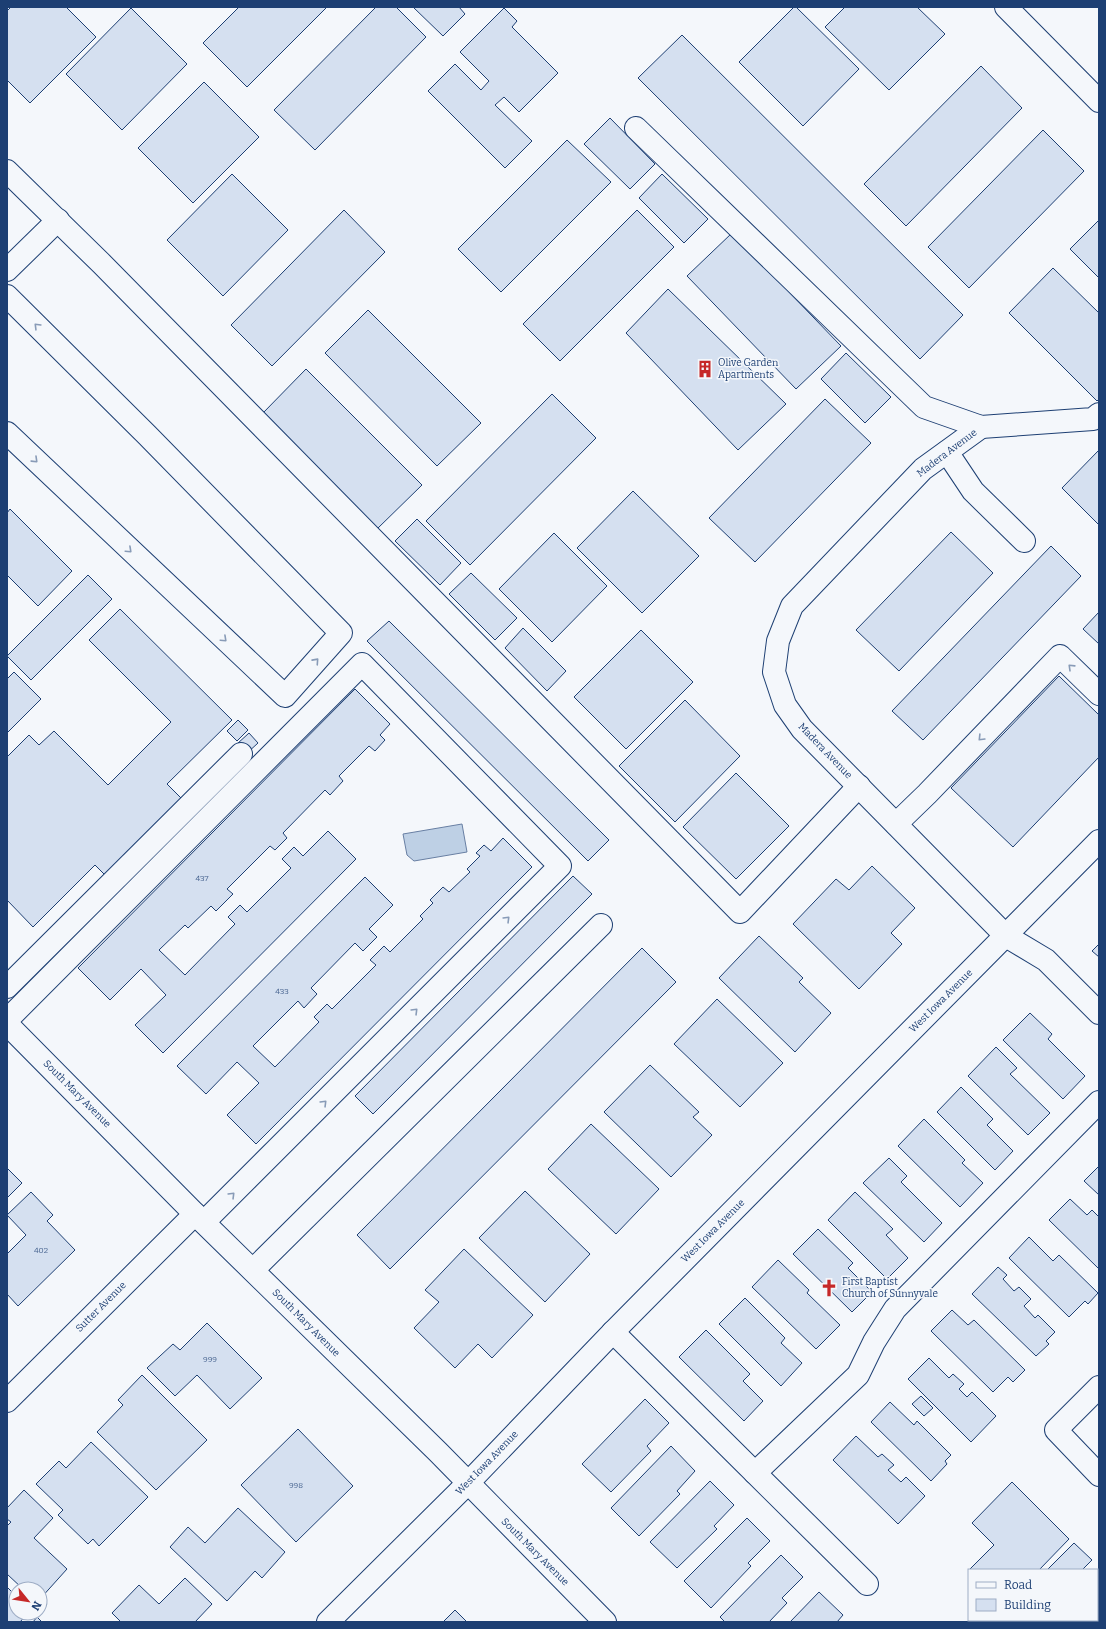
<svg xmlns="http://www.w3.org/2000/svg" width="1106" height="1629" font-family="Bitter,serif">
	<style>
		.water { fill: #bed0e5; stroke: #687fa3 }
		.building { fill: #d5e0f0; stroke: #1d3f73 }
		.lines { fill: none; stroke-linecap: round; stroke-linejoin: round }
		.minor-casing { stroke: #1d3f73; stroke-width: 24 }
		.major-casing { stroke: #1d3f73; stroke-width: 24 }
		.minor { stroke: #f4f7fb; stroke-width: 22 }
		.major { stroke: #f4f7fb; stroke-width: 22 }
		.oneway { stroke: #889bb7 }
		.labels { text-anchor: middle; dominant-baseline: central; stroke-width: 3; stroke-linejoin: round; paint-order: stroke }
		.number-label { font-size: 8px; fill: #4b6792 }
		.poi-label { font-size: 10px; fill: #1d3f73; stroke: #f4f7fb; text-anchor: start }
		.street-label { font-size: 10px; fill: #1d3f73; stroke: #f4f7fb }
	</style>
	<rect width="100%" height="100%" fill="#f4f7fb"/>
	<path class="water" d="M 462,824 L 467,852 L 414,861 L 407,855 L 403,834 Z"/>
	<g class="building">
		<path d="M 11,7 L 66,7 L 96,37 L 30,103 L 7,80 L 7,11 Z"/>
		<path d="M 239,7 L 327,7 L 247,87 L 203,43 Z"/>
		<path d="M 376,7 L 396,7 L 426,37 L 315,150 L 274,110 Z"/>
		<path d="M 413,7 L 459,7 L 465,14 L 443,36 Z"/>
		<path d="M 794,7 L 796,7 L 859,69 L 803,126 L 739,62 Z"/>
		<path d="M 845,7 L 917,7 L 945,34 L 889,90 L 825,27 Z"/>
		<path d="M 131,8 L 187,64 L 122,130 L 66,74 Z"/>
		<path d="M 504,8 L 517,21 L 512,27 L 558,73 L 519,112 L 504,97 L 495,105 L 532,141 L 505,168 L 428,91 L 455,64 L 481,90 L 489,81 L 460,52 Z"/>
		<path d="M 682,35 L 963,315 L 920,359 L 638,78 Z"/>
		<path d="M 981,66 L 1022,108 L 906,226 L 864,184 Z"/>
		<path d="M 204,82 L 259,137 L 193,203 L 138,148 Z"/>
		<path d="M 610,118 L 655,164 L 630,189 L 584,144 Z"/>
		<path d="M 1043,130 L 1084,171 L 969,288 L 928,247 Z"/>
		<path d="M 567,140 L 611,182 L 501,292 L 458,249 Z"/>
		<path d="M 232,174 L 288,230 L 223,296 L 167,240 Z"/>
		<path d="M 662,174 L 708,219 L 684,243 L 639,198 Z"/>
		<path d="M 344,210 L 385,252 L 272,366 L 231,325 Z"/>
		<path d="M 637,210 L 674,247 L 560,361 L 523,324 Z"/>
		<path d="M 1099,220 L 1099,278 L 1070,249 Z"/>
		<path d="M 732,233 L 841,346 L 796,389 L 687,276 Z"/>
		<path d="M 1053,268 L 1099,313 L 1099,399 L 1097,401 L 1009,313 Z"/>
		<path d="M 668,289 L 786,404 L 738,450 L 626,333 Z"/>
		<path d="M 368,310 L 481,423 L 437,466 L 325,353 Z"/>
		<path d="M 846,353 L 891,397 L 865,423 L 821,379 Z"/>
		<path d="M 306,369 L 422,485 L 377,529 L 262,414 Z"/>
		<path d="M 552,394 L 596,438 L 470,565 L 426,521 Z"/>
		<path d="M 825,399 L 871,443 L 755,562 L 709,518 Z"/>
		<path d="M 1099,450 L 1099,525 L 1062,488 Z"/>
		<path d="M 633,491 L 699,556 L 642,613 L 577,548 Z"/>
		<path d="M 10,509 L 72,571 L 38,606 L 7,575 L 7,513 Z"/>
		<path d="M 417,519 L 461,563 L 440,585 L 395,541 Z"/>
		<path d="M 951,532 L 993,573 L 899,671 L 856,630 Z"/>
		<path d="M 554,533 L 607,586 L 552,642 L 499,589 Z"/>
		<path d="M 1051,546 L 1081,576 L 923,740 L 892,711 Z"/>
		<path d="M 471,573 L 517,618 L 495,640 L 449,594 Z"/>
		<path d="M 88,575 L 112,599 L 31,680 L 7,656 Z"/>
		<path d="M 120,609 L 232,720 L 167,784 L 182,799 L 105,875 L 95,865 L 33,927 L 7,900 L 7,757 L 29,735 L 39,745 L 54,731 L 108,785 L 171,722 L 89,640 Z"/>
		<path d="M 1099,612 L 1099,644 L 1083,629 Z"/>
		<path d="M 389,621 L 609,840 L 588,861 L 367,641 Z"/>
		<path d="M 523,628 L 566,671 L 547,691 L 505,648 Z"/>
		<path d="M 641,630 L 693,682 L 626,749 L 574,697 Z"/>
		<path d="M 14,672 L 41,699 L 7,733 L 7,679 Z"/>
		<path d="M 1059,676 L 1099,715 L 1099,757 L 1013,847 L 951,788 Z"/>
		<path d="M 355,689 L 390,724 L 380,735 L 385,740 L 375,751 L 369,746 L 339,776 L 343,781 L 330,795 L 325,790 L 283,833 L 287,838 L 275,850 L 270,846 L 227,889 L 233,894 L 216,911 L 211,906 L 188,928 L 185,925 L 159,950 L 185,975 L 235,924 L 228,917 L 240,905 L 247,912 L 291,868 L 282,859 L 294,847 L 303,856 L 328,831 L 356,859 L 163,1053 L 135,1025 L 166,995 L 141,969 L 110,1000 L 78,968 Z"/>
		<path d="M 685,700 L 740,756 L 675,822 L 619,766 Z"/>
		<path d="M 238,720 L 248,730 L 237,741 L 227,731 Z"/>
		<path d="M 249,733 L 258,743 L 246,754 L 237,744 Z"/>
		<path d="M 736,773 L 789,826 L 736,879 L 683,827 Z"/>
		<path d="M 503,838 L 532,867 L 256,1144 L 227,1115 L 259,1083 L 237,1062 L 206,1094 L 177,1066 L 365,877 L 393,905 L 369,929 L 377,937 L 363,951 L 355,943 L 311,988 L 317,994 L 304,1008 L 298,1001 L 253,1046 L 275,1067 L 319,1022 L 314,1017 L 327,1004 L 332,1009 L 376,965 L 370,960 L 384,946 L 390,952 L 423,919 L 420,916 L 433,903 L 430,900 L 443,887 L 449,892 L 470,872 L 467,869 L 480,856 L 476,853 L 484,845 L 491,851 Z"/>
		<path d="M 872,866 L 915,908 L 891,933 L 902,944 L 859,989 L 793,924 L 836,879 L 849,890 Z"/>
		<path d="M 573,876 L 592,894 L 373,1114 L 355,1096 Z"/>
		<path d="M 759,936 L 803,978 L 799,982 L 831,1013 L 795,1052 L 719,978 Z"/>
		<path d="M 1099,944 L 1099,957 L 1092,951 Z"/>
		<path d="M 642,948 L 676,982 L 390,1269 L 357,1235 Z"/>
		<path d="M 717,999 L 783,1063 L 740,1107 L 674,1044 Z"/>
		<path d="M 1030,1013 L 1052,1034 L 1048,1039 L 1085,1076 L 1063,1099 L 1003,1040 Z"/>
		<path d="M 996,1047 L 1017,1068 L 1010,1074 L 1050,1113 L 1028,1135 L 968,1076 Z"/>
		<path d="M 650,1065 L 699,1112 L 693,1117 L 712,1135 L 671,1177 L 604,1112 Z"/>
		<path d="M 961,1087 L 993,1119 L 987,1125 L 1013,1151 L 995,1170 L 937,1112 Z"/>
		<path d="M 924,1119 L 965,1160 L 962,1163 L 983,1183 L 960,1207 L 898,1146 Z"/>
		<path d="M 591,1124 L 659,1189 L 616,1234 L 548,1169 Z"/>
		<path d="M 889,1158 L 907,1176 L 901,1182 L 942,1223 L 924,1242 L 863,1183 Z"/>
		<path d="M 1099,1166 L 1099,1195 L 1084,1181 Z"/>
		<path d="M 7,1168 L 22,1183 L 7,1198 Z"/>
		<path d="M 525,1191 L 590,1254 L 545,1302 L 479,1238 Z"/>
		<path d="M 31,1192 L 53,1215 L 47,1221 L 75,1250 L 18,1306 L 7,1294 L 7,1254 L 26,1235 L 7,1215 Z"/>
		<path d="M 855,1192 L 893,1229 L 886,1235 L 908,1258 L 887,1279 L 828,1220 Z"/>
		<path d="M 1070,1199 L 1087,1215 L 1092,1210 L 1099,1217 L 1099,1269 L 1049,1220 Z"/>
		<path d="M 818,1229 L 853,1263 L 848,1268 L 872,1292 L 852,1312 L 793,1254 Z"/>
		<path d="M 1029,1237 L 1053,1261 L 1059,1255 L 1098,1293 L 1088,1304 L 1085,1301 L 1069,1317 L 1009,1258 Z"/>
		<path d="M 464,1249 L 533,1315 L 492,1358 L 478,1344 L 455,1368 L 414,1328 L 439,1302 L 425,1290 Z"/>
		<path d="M 778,1260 L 809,1290 L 807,1293 L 840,1325 L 816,1349 L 752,1287 Z"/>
		<path d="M 998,1267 L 1007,1275 L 1003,1279 L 1014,1291 L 1019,1287 L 1031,1299 L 1024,1306 L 1035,1318 L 1038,1315 L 1055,1332 L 1046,1341 L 1049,1344 L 1036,1356 L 972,1294 Z"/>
		<path d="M 745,1298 L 785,1338 L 781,1343 L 802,1363 L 781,1386 L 719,1324 Z"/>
		<path d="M 952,1310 L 968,1325 L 974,1320 L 1025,1370 L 1013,1382 L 1008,1377 L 993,1392 L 931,1331 Z"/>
		<path d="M 207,1323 L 262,1378 L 230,1409 L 197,1375 L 175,1396 L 147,1368 L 173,1344 L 180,1350 Z"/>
		<path d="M 706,1330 L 750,1374 L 743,1381 L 763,1401 L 744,1421 L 679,1357 Z"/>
		<path d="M 929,1358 L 949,1378 L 953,1374 L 964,1384 L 959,1389 L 967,1397 L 972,1392 L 996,1416 L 971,1442 L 908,1379 Z"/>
		<path d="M 142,1375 L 207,1440 L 156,1490 L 97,1432 L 123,1405 L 118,1400 Z"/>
		<path d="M 921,1396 L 933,1408 L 924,1416 L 912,1404 Z"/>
		<path d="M 645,1399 L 669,1423 L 647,1446 L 651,1451 L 611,1492 L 582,1464 Z"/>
		<path d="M 890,1402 L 914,1425 L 917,1421 L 951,1455 L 945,1461 L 947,1464 L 931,1481 L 871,1422 Z"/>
		<path d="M 298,1429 L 353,1486 L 296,1542 L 241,1485 Z"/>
		<path d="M 856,1436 L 878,1457 L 882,1454 L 894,1465 L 888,1470 L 901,1482 L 906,1477 L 925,1496 L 898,1524 L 833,1460 Z"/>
		<path d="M 91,1442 L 148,1497 L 99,1546 L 93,1539 L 88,1544 L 58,1515 L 63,1510 L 36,1484 L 59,1461 L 66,1468 Z"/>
		<path d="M 671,1446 L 695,1471 L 677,1491 L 680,1494 L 639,1536 L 611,1508 Z"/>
		<path d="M 710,1481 L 734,1505 L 714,1526 L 717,1529 L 677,1568 L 650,1542 Z"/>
		<path d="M 1012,1482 L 1069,1539 L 1039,1570 L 969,1570 L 994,1545 L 972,1523 Z"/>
		<path d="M 24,1490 L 53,1518 L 34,1538 L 67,1569 L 40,1599 L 40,1589 L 23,1589 L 7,1574 L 7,1526 L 11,1522 L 7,1519 L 7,1508 Z"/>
		<path d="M 238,1508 L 285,1552 L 262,1578 L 255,1571 L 227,1601 L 170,1547 L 188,1527 L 205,1543 Z"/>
		<path d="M 747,1518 L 770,1541 L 748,1563 L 751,1566 L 711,1608 L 684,1581 Z"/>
		<path d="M 1074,1543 L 1092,1560 L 1082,1570 L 1047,1570 Z"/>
		<path d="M 781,1555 L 803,1577 L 782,1598 L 787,1603 L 769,1622 L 725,1622 L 720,1617 Z"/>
		<path d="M 185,1578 L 212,1604 L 195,1622 L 121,1622 L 112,1613 L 139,1585 L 159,1604 Z"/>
		<path d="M 1097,1581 L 1099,1583 L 1099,1622 L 1072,1622 L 1070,1620 L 1097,1620 Z"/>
		<path d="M 7,1587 L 16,1596 L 16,1613 L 28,1613 L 20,1622 L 7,1622 Z"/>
		<path d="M 819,1592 L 843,1615 L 837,1622 L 790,1622 Z"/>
		<path d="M 455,1610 L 467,1622 L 443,1622 Z"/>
		<path d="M 37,1617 L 42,1622 L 33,1622 Z"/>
		<path d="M 1017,1620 L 1067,1620 L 1066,1622 L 1019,1622 Z"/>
	</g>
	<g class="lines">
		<g class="minor-casing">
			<g id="minor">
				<path d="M 1006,7 L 1099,101"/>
				<path d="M 636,128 L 924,407 L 981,427 L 1093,419 L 1099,414"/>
				<path d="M 7,171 L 102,264 L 740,912 L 859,786"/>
				<path d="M 7,270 L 58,220"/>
				<path d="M 7,296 L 147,435 L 341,633 L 285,696 L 7,433"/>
				<path d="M 981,427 L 923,469 L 792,606 L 778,641 L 774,672 L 785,705 L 802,729 L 1006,936 L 1046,960 L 1099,1013"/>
				<path d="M 947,452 L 973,491 L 1024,541"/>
				<path d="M 896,824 L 927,794 L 1060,656 L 1099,694"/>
				<path d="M 7,987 L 241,754"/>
				<path d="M 7,1020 L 362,664 L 560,866 L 204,1222"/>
				<path d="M 253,1270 L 601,925"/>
				<path d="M 613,1332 L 755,1473 L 858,1375 L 874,1342 L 895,1309 L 1099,1102"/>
				<path d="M 1099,1387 L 1056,1430 L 1099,1475"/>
				<path d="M 7,1401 L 195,1214"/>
				<path d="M 755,1473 L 867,1584"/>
				<path d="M 328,1622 L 468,1483 L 613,1332 L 1099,841"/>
			</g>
		</g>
		<g class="major-casing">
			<path id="major" d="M 7,1024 L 195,1214 L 438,1452 L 605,1622"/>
		</g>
		<use href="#minor" class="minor"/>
		<use href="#major" class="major"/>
	</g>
	<defs><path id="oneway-chevron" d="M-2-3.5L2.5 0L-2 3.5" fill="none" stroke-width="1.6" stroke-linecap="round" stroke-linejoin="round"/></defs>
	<g class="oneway">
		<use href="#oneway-chevron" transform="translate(37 326) rotate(-135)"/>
		<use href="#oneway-chevron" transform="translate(35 460) rotate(44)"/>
		<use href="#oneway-chevron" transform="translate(129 550) rotate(43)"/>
		<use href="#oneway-chevron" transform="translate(224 639) rotate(43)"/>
		<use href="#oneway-chevron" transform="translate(316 661) rotate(-48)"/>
		<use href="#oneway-chevron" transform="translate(1071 667) rotate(-136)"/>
		<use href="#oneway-chevron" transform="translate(981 738) rotate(134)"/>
		<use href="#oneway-chevron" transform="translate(507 919) rotate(-45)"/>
		<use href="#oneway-chevron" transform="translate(415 1011) rotate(-45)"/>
		<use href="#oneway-chevron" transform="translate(324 1103) rotate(-45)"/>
		<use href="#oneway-chevron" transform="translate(232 1195) rotate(-45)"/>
	</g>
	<defs>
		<g id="building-bare" transform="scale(1.38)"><path d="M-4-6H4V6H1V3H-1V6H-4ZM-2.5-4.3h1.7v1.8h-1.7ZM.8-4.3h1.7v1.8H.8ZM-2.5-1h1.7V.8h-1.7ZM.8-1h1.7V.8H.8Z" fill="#c62828" stroke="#f4f7fb" stroke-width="2.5" paint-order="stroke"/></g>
		<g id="church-bare" transform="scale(1.38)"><path d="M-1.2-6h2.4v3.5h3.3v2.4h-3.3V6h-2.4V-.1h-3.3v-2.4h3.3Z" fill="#c62828" stroke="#f4f7fb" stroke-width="2.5" paint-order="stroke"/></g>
	</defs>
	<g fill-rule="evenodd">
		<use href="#building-bare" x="705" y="369"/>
		<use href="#church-bare" x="829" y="1288"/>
	</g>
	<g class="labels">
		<g class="number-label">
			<text x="202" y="878">437</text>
			<text x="282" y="991">433</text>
			<text x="41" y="1250">402</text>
			<text x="210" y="1359">999</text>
			<text x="296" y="1485">998</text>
		</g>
		<g class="poi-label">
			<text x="718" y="363">Olive Garden<tspan x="718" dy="12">Apartments</tspan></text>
			<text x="842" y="1282">First Baptist<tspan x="842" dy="12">Church of Sunnyvale</tspan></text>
		</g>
		<g class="street-label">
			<text transform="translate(947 453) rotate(-37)">Madera Avenue</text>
			<text transform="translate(825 751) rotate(46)">Madera Avenue</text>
			<text transform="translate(941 1001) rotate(-45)">West Iowa Avenue</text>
			<text transform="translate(77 1094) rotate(45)">South Mary Avenue</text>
			<text transform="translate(713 1231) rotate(-45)">West Iowa Avenue</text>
			<text transform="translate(101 1307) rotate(-45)">Sutter Avenue</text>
			<text transform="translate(306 1323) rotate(45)">South Mary Avenue</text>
			<text transform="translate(487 1463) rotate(-46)">West Iowa Avenue</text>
			<text transform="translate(535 1552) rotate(45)">South Mary Avenue</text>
		</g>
	</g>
	<rect width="1106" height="1629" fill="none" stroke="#1d3f73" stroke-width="16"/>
	<rect x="968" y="1569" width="130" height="52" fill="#f4f7fb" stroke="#9eadc5"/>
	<rect x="976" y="1582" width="20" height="6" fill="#f4f7fb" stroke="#9eadc5"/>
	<text x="1004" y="1589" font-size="12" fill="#1d3f73">Road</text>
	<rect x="976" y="1599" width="20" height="12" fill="#d5e0f0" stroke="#9eadc5"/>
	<text x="1004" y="1609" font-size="12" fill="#1d3f73">Building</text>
	<g transform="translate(28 1601) rotate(120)"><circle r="19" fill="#f4f7fb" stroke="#9eadc5"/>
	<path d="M0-3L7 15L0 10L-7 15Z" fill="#c62828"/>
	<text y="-6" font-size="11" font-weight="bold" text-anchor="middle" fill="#1d3f73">N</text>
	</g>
</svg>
